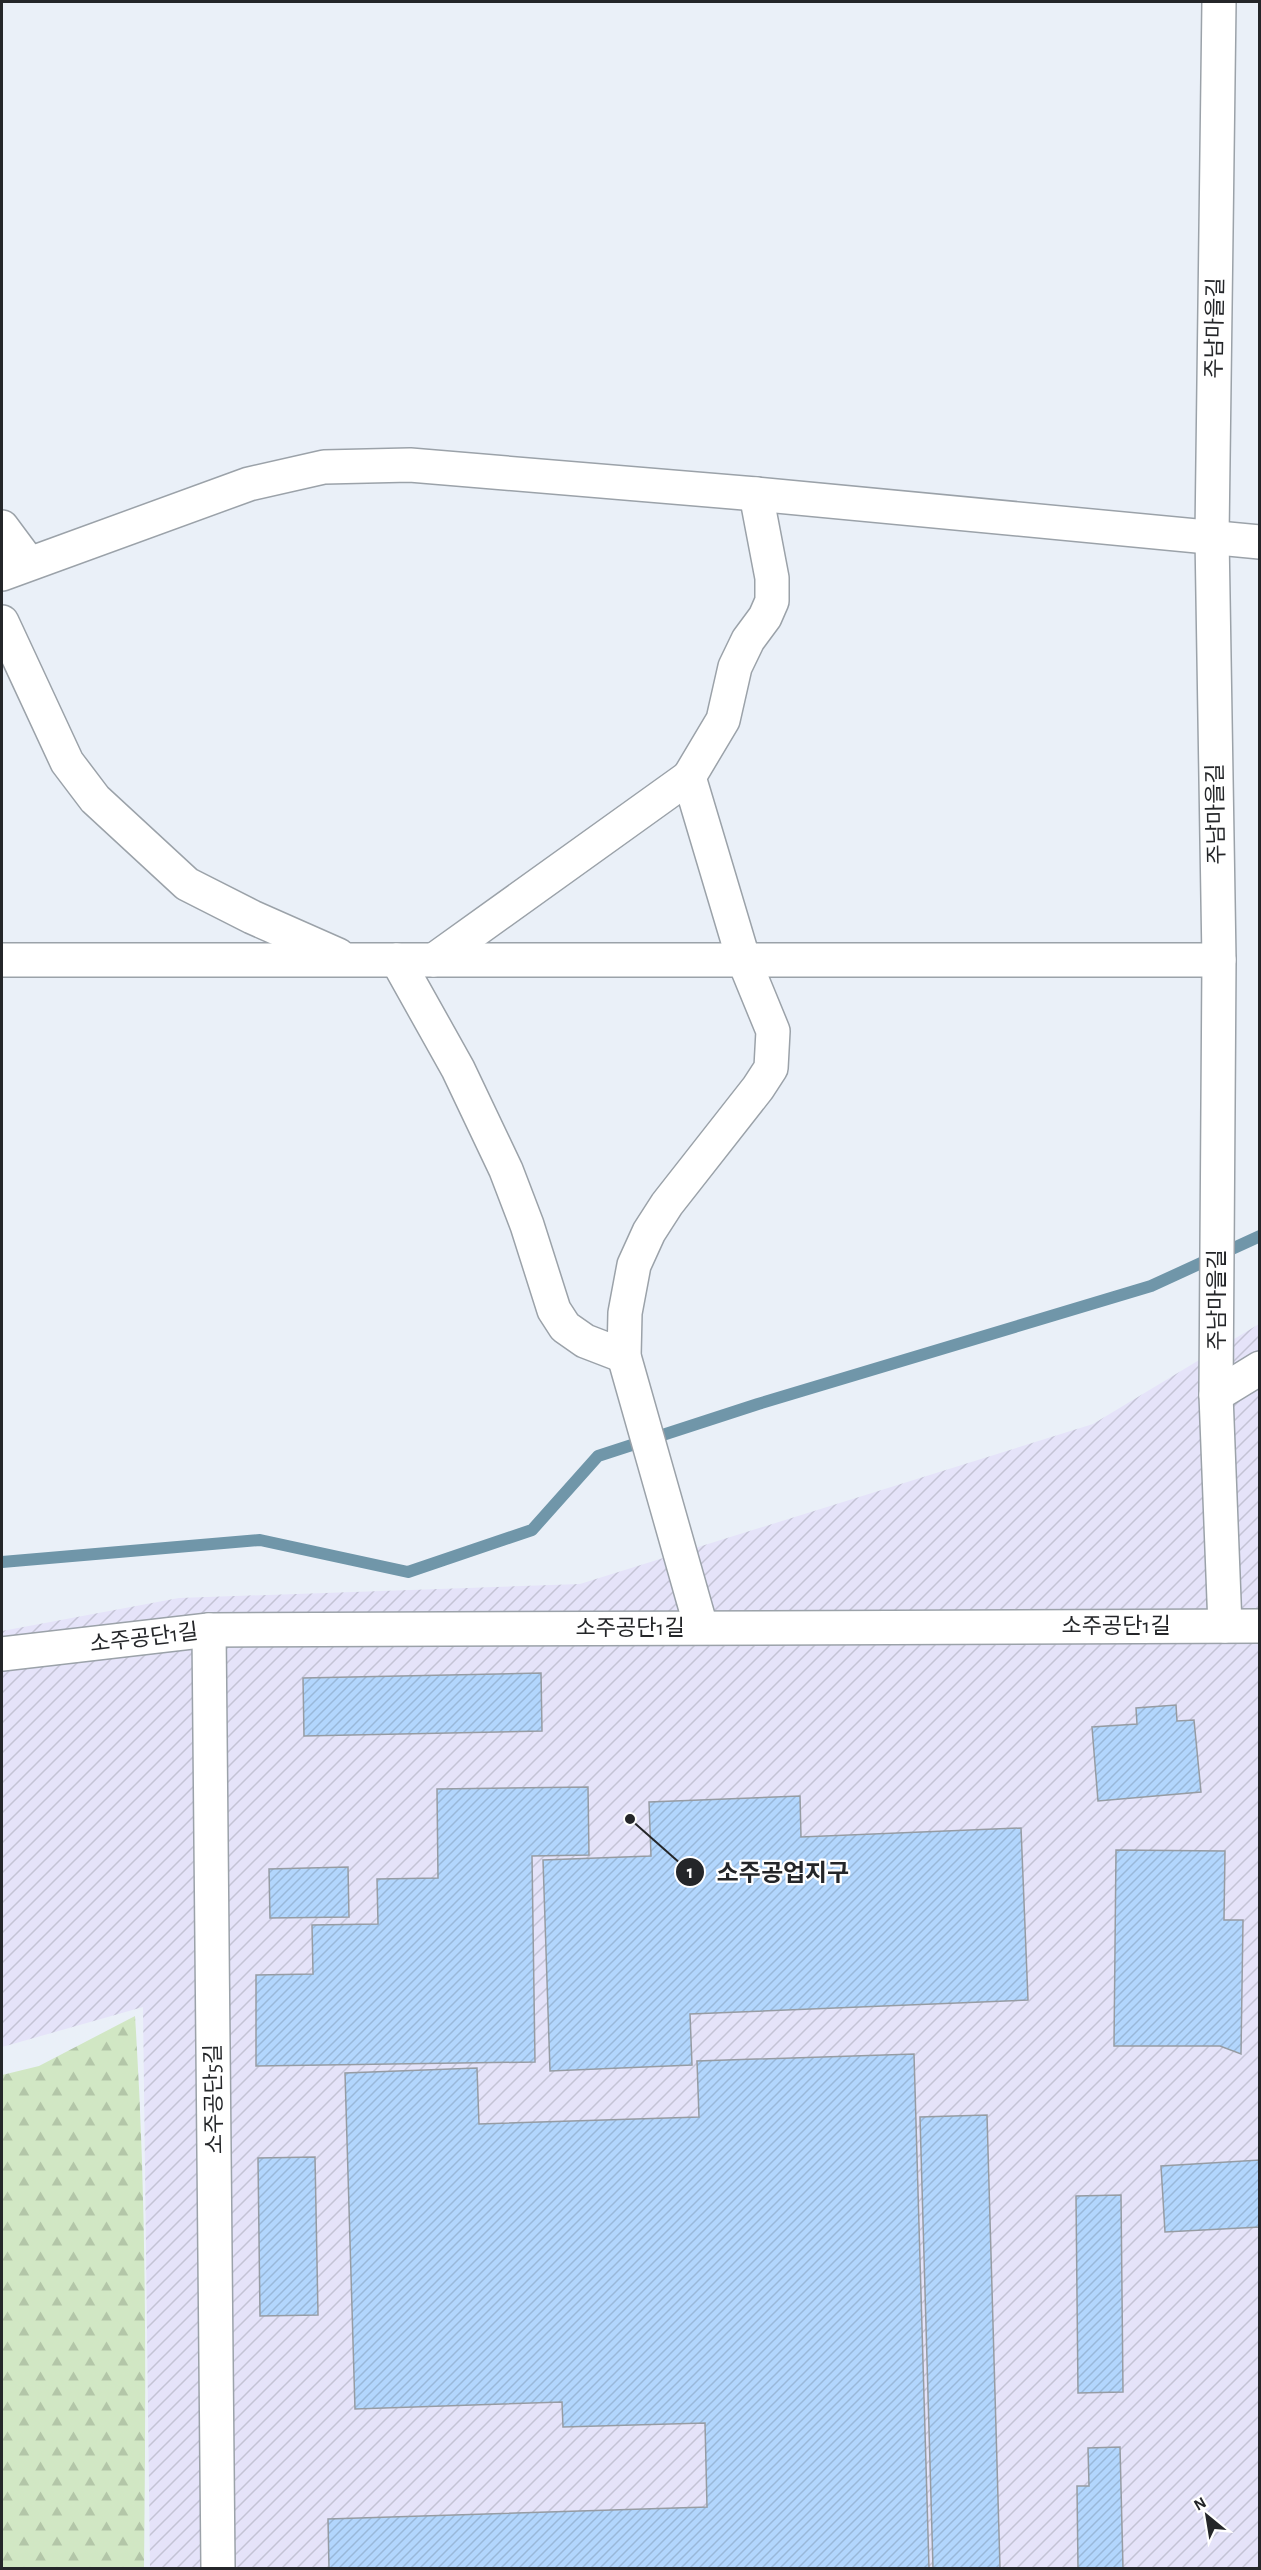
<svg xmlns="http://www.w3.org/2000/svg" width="1261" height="2570" font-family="'Alegreya Sans','Noto Sans KR',sans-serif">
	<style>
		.industrial { fill: url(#industrial-furrows) }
		.forest { fill: url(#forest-firs) }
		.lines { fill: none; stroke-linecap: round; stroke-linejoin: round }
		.stream { stroke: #7096a9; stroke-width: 12 }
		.building { fill: url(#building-hatch); stroke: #969ca3; stroke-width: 1.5 }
		.minor-casing { stroke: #9ba2a9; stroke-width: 36 }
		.minor { stroke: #fff; stroke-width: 33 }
		.labels { text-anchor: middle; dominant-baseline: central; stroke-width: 4.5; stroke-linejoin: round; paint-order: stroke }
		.street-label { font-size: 22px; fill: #242629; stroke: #fff }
		.leader { fill: none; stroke: #242629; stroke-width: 2 }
		.callout-dot { fill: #242629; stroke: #fff; stroke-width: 2 }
		.mark-label { font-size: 18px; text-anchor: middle; font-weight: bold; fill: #fff }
		.callout-label { font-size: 24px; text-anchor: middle; font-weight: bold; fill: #242629; stroke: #fff; stroke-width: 4.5; stroke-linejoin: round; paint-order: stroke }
	</style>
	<defs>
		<pattern id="industrial-furrows" width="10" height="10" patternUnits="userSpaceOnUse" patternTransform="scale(1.5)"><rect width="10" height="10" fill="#e5e3f9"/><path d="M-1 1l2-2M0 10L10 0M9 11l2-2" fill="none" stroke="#c4c3d5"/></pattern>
		<pattern id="forest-firs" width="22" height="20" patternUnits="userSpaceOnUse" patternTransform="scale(1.5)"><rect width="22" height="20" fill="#d1e7c4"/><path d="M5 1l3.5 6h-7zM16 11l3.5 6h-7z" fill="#b3c6a8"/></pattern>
		<pattern id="building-hatch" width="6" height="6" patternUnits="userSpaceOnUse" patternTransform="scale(1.5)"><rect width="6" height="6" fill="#b2d6fd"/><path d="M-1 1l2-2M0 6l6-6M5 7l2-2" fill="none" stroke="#99b8d9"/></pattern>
	</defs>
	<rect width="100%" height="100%" fill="#eaf0f8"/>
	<path class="industrial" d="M 1259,1324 L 1259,2568 L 150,2568 L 143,2007 L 2,2047 L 2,1631 L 179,1598 L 580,1584 L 1093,1424 Z"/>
	<path class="forest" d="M 135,2016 C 147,2200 146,2384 144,2568 L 2,2568 L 2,2075 L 39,2066 Z"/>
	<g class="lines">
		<path class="stream" d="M 2,1562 L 260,1540 L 408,1572 L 532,1530 L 598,1456 L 758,1404 L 1151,1286 L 1260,1236"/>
	</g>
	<g class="building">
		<path d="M 541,1673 L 542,1731 L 304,1736 L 303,1678 Z"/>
		<path d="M 1176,1705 L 1177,1721 L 1194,1720 L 1201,1792 L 1098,1801 L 1092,1727 L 1137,1724 L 1136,1708 Z"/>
		<path d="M 588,1787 L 589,1855 L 532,1856 L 535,2062 L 256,2066 L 256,1975 L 313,1974 L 312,1925 L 378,1924 L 377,1879 L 438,1878 L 437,1789 Z"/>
		<path d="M 800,1796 L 801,1837 L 1021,1828 L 1028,2000 L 690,2014 L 692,2065 L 550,2071 L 543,1860 L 651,1856 L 649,1802 Z"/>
		<path d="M 1116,1850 L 1225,1851 L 1224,1920 L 1243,1920 L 1241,2054 L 1220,2046 L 1114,2046 Z"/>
		<path d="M 348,1867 L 349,1917 L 270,1918 L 269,1869 Z"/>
		<path d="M 914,2054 L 929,2568 L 329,2568 L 328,2519 L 707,2507 L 705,2423 L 563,2427 L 562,2402 L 355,2409 L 345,2073 L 477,2068 L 479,2124 L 699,2117 L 697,2061 Z"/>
		<path d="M 987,2115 L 1000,2568 L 933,2568 L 920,2117 Z"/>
		<path d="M 315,2157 L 318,2315 L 260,2316 L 258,2158 Z"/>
		<path d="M 1260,2160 L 1260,2227 L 1165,2232 L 1161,2166 Z"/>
		<path d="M 1121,2195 L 1123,2392 L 1078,2393 L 1076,2196 Z"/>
		<path d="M 1120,2447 L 1123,2568 L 1078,2568 L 1077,2486 L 1089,2486 L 1088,2448 Z"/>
	</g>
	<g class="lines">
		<g class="minor-casing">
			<g id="minor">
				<path d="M 1219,2 L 1212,536 L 1219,960 L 1216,1395 L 1225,1626"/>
				<path d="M 2,527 L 28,562"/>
				<path d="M 2,574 L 249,484 L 324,467 L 410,465 L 756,494 L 1260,542"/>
				<path d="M 2,622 L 67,762 L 95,799 L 187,884 L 252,917 L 338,955"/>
				<path d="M 2,960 L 1219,960"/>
				<path d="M 397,960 L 458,1069 L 506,1170 L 527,1225 L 554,1310 L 565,1327 L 585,1341 L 624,1356"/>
				<path d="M 434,960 L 689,777"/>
				<path d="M 1216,1395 L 1260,1368"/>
				<path d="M 701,1627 L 624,1356 L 625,1313 L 634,1265 L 649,1232 L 667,1204 L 758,1088 L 771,1068 L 773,1031 L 743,958 L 689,777 L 723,720 L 735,667 L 748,640 L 765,617 L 772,601 L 772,578 L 756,494"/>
				<path d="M 209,1630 L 218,2568"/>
				<path d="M 2,1654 L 209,1630 L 1260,1626"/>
			</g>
		</g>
		<use href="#minor" class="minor"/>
	</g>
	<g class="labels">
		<g class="street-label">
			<text transform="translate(1215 328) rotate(-89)">주남마을길</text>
			<text transform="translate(1216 814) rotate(-91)">주남마을길</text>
			<text transform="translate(1217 1300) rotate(-90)">주남마을길</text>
			<text x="1116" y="1626">소주공단1길</text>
			<text x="630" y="1628">소주공단1길</text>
			<text transform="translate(144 1638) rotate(-7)">소주공단1길</text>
			<text transform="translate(214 2099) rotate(-91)">소주공단5길</text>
		</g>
	</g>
	<path class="leader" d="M630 1819L690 1872"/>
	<g class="callout-dot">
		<circle cx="630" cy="1819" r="6"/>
		<circle cx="690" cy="1872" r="15"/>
	</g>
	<g class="mark-label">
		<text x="690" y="1878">1</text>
	</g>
	<g class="callout-label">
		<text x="783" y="1881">소주공업지구</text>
	</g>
	<rect width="1261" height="2570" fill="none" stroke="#242629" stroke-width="6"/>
	<g transform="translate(1207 2516) rotate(330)" stroke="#ffffff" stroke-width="4.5" paint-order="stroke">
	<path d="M0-4.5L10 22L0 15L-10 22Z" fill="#242629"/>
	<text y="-9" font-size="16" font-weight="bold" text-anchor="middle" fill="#242629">N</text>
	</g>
</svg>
